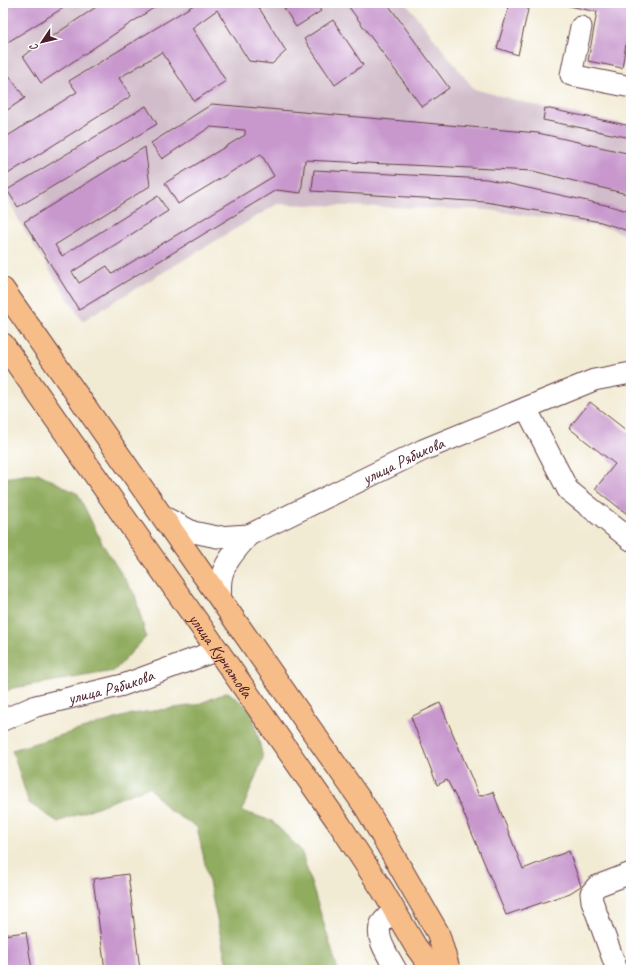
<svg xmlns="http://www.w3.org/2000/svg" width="634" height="973" font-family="Caveat,sans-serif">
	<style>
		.industrial { fill: #d1bdca }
		.forest { fill: #90ac5e; stroke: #6d6644 }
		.building { fill: #c898cd }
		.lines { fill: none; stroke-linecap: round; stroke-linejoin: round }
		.minor-casing { stroke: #633e44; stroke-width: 23 }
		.major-casing { stroke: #633e44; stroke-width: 24 }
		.minor { stroke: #fff; stroke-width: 21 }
		.major { stroke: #f7bd88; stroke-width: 22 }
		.labels { text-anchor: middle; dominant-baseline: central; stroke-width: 4; stroke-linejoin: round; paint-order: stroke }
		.street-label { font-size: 17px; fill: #4a1f2b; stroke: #fff }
	</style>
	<rect width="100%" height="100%" fill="#fff"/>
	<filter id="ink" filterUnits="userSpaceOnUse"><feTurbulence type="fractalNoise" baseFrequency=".025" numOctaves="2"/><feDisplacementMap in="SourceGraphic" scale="8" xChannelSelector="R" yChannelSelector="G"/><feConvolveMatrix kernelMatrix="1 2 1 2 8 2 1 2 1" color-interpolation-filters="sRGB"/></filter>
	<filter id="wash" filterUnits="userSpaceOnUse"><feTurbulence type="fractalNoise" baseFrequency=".012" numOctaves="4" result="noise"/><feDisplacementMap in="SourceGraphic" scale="16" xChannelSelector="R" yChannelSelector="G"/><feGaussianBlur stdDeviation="0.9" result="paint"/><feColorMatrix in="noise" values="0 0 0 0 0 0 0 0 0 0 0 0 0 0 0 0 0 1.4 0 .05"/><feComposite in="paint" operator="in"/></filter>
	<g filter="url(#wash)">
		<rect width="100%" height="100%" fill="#f2ebd4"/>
		<path class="industrial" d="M 3,3 L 406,3 L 474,89 L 545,108 L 631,125 L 631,238 L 612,229 L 490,210 L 277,204 L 82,321 L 23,228 L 3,189 Z"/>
		<g class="forest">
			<path d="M 38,473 L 78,494 L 103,545 L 135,595 L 146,637 L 114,671 L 13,688 L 3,693 L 3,478 Z"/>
			<path d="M 228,692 L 252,711 L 263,758 L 242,811 L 272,821 L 301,850 L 338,970 L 228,970 L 197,827 L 169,810 L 149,787 L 58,822 L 29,803 L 12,750 L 132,714 L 196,705 Z"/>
		</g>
		<g id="blocks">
			<g class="building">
				<path d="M 8,3 L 71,3 L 3,45 L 3,6 Z"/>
				<path d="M 102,3 L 161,3 L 41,83 L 23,56 Z"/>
				<path d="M 197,3 L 256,3 L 286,51 L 272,64 L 249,61 L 217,10 L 192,28 L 226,81 L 194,101 L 162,52 L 119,78 L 131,96 L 3,177 L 3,139 L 77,92 L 69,81 Z"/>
				<path d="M 281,3 L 315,3 L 321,11 L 296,27 Z"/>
				<path d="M 346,3 L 387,3 L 449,88 L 422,107 Z"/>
				<path d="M 510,3 L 525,3 L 529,5 L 518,55 L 497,48 Z"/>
				<path d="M 556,3 L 631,3 L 631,15 L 622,68 L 588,61 L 597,12 Z"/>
				<path d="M 333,20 L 363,65 L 335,85 L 304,39 Z"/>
				<path d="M 3,67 L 25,98 L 3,113 Z"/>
				<path d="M 212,104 L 538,133 L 631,154 L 631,195 L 533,171 L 305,160 L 301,193 L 276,190 L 79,310 L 24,222 L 145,147 L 150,186 L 55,245 L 62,256 L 158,196 L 168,211 L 72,272 L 79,283 L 107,266 L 112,274 L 274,176 L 261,154 L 178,204 L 165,183 L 245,135 L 245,130 L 210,127 L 162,159 L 151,143 Z"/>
				<path d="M 146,106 L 157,124 L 18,207 L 7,190 Z"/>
				<path d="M 545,108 L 631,126 L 631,138 L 543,120 Z"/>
				<path d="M 314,170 L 487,179 L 610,206 L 631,212 L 631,232 L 601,222 L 486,202 L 312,191 Z"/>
				<path d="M 590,402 L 631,434 L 631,517 L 595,489 L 615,464 L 569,428 Z"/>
				<path d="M 440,703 L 479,796 L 493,792 L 523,869 L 569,851 L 581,886 L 570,893 L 506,915 L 461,807 L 447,780 L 437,785 L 411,717 Z"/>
				<path d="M 128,874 L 140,970 L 105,970 L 93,879 Z"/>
				<path d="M 26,932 L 32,970 L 3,970 L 3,935 Z"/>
			</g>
		</g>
	</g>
	<g filter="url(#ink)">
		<use href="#blocks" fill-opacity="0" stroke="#633e44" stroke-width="1"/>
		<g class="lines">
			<g class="minor-casing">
				<g id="minor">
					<path d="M 581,27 L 571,75 L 631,87"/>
					<path d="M 526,408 L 568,490 L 631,540"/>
					<path d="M 162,516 L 193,532 L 217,537 L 249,535"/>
					<path id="s1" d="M 220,599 C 221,593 220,586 221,580 C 223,563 238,548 249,535 L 423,450 L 594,380 L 631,373"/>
					<path id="s2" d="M 3,720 L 36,706 L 123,685 L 218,650"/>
					<path d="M 394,910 C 390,914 384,919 381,924 C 374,938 390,958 396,970"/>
					<path d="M 617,970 L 592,901 L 591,893 L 597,886 L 631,873"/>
				</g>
			</g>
			<g class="major-casing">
				<g id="major">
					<path d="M 3,289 L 220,599 L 366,808 L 438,933 L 449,970"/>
					<path id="s3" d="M 3,344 L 340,825 L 383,891 L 416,947 L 433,970"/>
				</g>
			</g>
			<use href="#minor" class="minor"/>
			<use href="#major" class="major"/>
		</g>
	</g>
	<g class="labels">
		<g class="street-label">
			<text stroke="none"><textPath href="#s1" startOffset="244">улица Рябикова</textPath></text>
			<text stroke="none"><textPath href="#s3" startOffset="380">улица Курчатова</textPath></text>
			<text stroke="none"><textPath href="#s2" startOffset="113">улица Рябикова</textPath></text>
		</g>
	</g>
	<rect width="634" height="973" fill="none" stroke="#fff" stroke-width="16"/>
	<g transform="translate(42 42) rotate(235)" stroke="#ffffff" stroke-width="3" paint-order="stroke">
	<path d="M0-3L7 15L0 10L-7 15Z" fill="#4a1f2b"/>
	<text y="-6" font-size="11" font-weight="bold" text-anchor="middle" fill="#4a1f2b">С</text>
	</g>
</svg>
